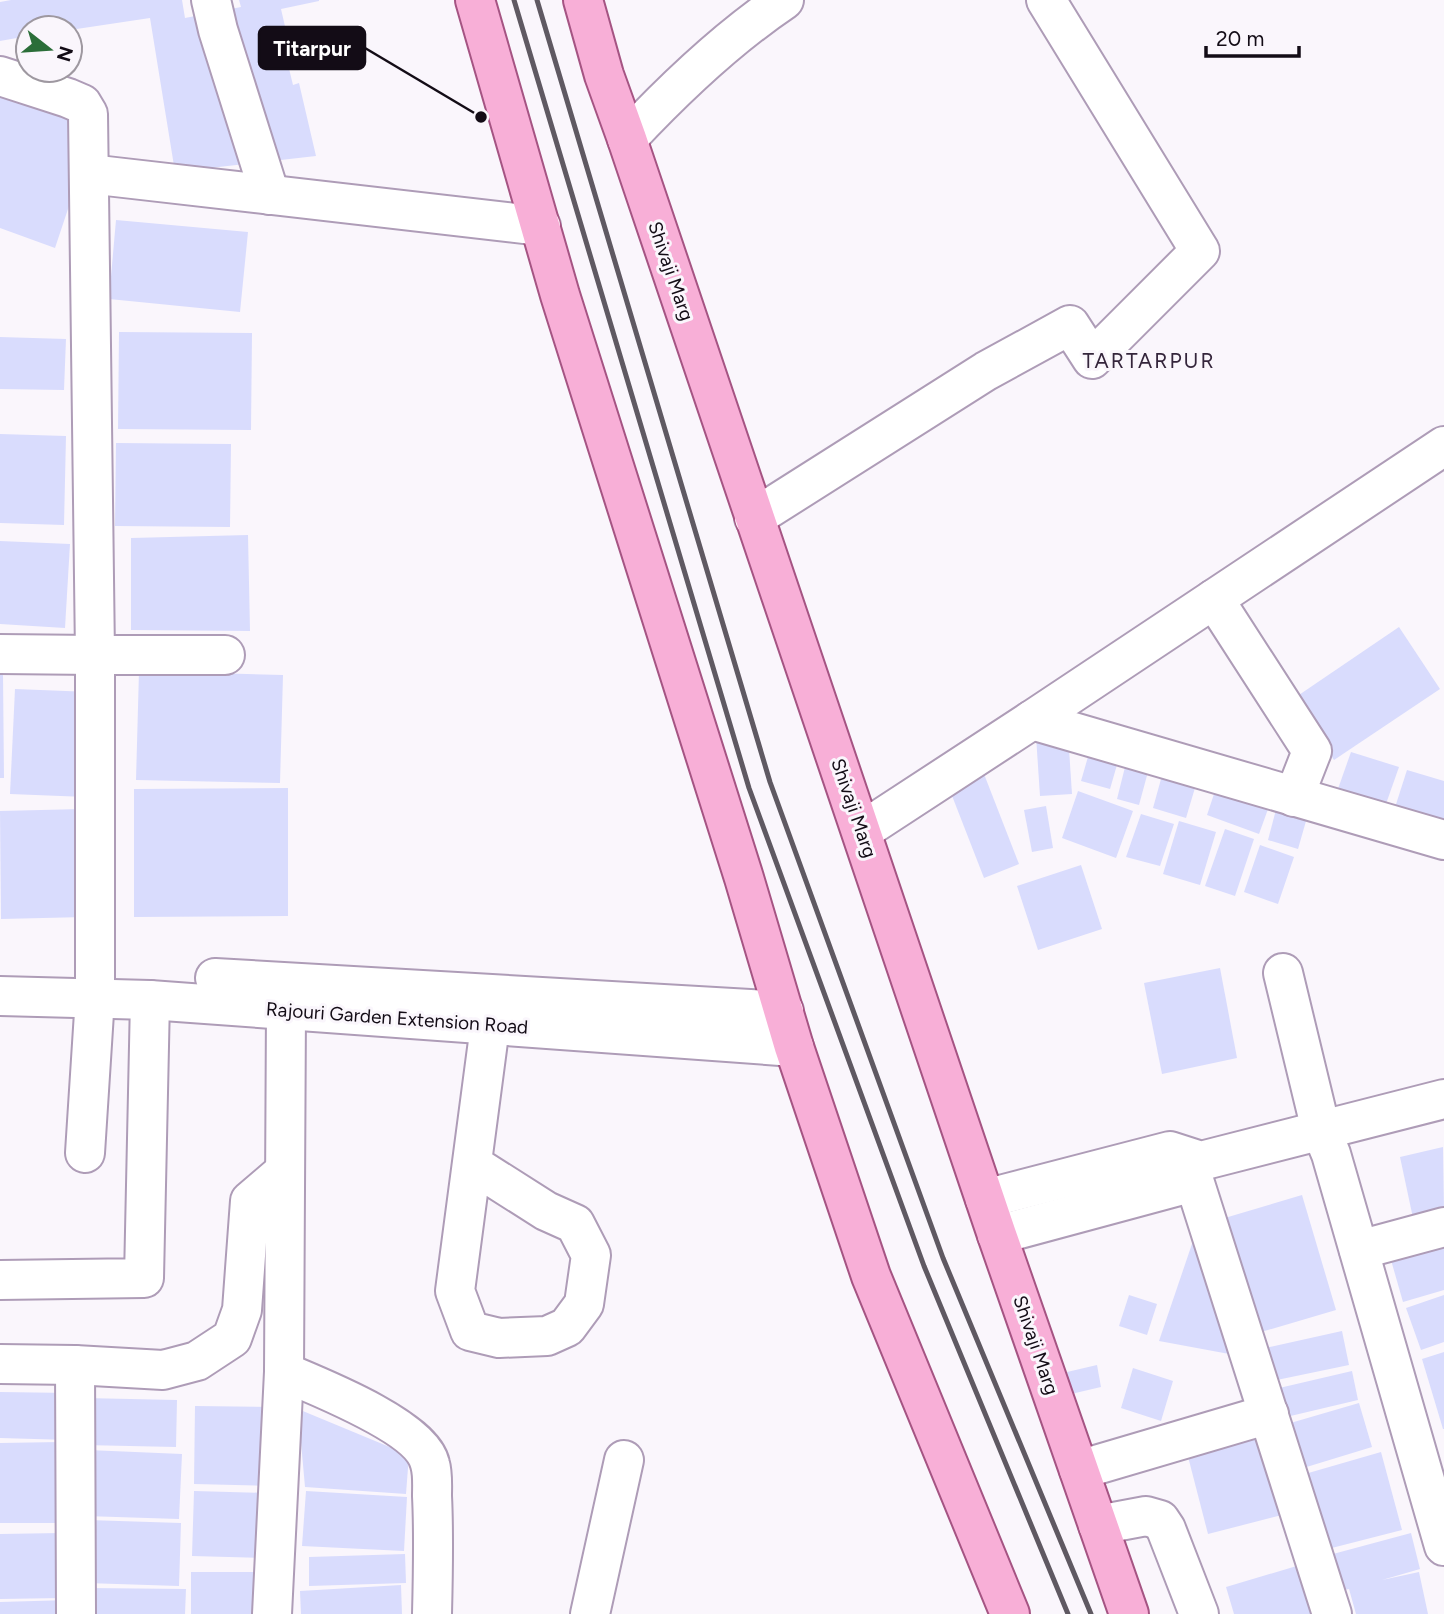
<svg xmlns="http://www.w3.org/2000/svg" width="1444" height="1614" font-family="Figtree,sans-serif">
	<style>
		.building { fill: #d9dcfd; fill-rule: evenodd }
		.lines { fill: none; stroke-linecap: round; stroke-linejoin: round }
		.minor-casing { stroke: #ae9cb7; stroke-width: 42 }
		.major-casing { stroke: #a55483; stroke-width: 42 }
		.minor { stroke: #fff; stroke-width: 38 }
		.major { stroke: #f8afd7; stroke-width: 38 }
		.rail { stroke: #5f5962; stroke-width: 5 }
		.labels { text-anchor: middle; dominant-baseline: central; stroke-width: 6; stroke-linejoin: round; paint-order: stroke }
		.street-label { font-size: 19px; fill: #130c16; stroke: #faf6fc }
		.neighbourhood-label { font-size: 21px; letter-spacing: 2px; fill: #34253b; stroke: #faf6fc }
		.leader { fill: none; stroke: #130c16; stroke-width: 2.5 }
		.callout-dot { fill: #130c16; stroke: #faf6fc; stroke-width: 2.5 }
		.callout { fill: #130c16; stroke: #130c16; stroke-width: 2.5 }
		.callout-label { font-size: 21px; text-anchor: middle; font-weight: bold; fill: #fff }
	</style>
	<rect width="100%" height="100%" fill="#faf6fc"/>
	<g class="building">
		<path d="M 11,0 L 182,0 L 185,18 L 241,7 L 239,0 L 319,0 L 319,1 L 281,9 L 287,35 L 281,36 L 293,85 L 299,83 L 316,156 L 175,172 L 150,18 L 70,30 L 70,28 L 28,28 L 28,36 L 0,41 L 0,2 ZM 225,92 L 248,117 L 226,119 Z"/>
		<path d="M 0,91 L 79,115 L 75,188 L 55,248 L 0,228 Z"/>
		<path d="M 116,220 L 248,232 L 240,312 L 109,299 Z"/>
		<path d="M 119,332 L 252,333 L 251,430 L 118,429 Z"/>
		<path d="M 0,337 L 66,339 L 64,390 L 0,389 Z"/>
		<path d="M 0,434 L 66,436 L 64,525 L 0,523 Z"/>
		<path d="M 116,443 L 231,444 L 230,527 L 115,526 Z"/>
		<path d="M 248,535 L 250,631 L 131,630 L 131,538 Z"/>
		<path d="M 0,541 L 70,544 L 65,628 L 0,624 Z"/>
		<path d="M 1399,627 L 1440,689 L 1334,760 L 1293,699 Z"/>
		<path d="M 139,671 L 283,675 L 280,783 L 136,780 Z"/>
		<path d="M 0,674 L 3,674 L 4,778 L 0,778 Z"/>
		<path d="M 15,689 L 91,692 L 86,797 L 10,794 Z"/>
		<path d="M 1068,734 L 1072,794 L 1040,796 L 1036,736 Z"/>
		<path d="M 1092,743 L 1121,751 L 1110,789 L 1081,781 Z"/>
		<path d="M 1129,751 L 1152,757 L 1139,805 L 1117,799 Z"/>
		<path d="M 1351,752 L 1399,767 L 1381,818 L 1333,803 Z"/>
		<path d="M 1166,761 L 1200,771 L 1186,818 L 1153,808 Z"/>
		<path d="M 1407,770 L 1444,781 L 1444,840 L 1390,823 Z"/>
		<path d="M 984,774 L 1019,864 L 984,878 L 949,788 Z"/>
		<path d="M 1219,779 L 1272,798 L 1259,834 L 1207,815 Z"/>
		<path d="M 288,788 L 288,916 L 134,917 L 134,789 Z"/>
		<path d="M 1078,791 L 1133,811 L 1116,858 L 1062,838 Z"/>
		<path d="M 1278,802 L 1310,807 L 1298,849 L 1268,840 Z"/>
		<path d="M 1046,806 L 1053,848 L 1032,852 L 1024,810 Z"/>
		<path d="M 82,809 L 85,917 L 1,919 L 0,811 Z"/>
		<path d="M 1141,814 L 1174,824 L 1160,866 L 1126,857 Z"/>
		<path d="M 1179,821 L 1216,832 L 1200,885 L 1163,874 Z"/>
		<path d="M 1225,829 L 1254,839 L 1235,896 L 1205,886 Z"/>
		<path d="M 1260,845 L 1294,857 L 1278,904 L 1244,892 Z"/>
		<path d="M 1081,865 L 1102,929 L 1038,950 L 1017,886 Z"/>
		<path d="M 1220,968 L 1237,1058 L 1162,1074 L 1144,983 Z"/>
		<path d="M 1443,1147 L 1444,1211 L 1413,1218 L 1400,1157 Z"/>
		<path d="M 1302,1195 L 1336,1310 L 1251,1335 L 1218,1220 Z"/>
		<path d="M 1194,1238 L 1240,1356 L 1159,1341 Z"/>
		<path d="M 1444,1246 L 1444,1290 L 1403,1302 L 1391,1260 Z"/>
		<path d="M 1129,1295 L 1157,1304 L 1147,1335 L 1119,1326 Z"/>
		<path d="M 1444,1295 L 1444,1342 L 1421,1350 L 1406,1308 Z"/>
		<path d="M 1342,1331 L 1349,1365 L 1272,1381 L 1265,1348 Z"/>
		<path d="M 1444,1352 L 1444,1429 L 1443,1429 L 1422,1359 Z"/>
		<path d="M 1097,1365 L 1101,1387 L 1071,1394 L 1067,1372 Z"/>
		<path d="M 1133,1368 L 1173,1381 L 1161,1421 L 1121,1408 Z"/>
		<path d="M 1352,1371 L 1358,1400 L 1282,1418 L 1275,1389 Z"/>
		<path d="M 0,1392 L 70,1393 L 69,1440 L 0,1438 Z"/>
		<path d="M 84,1398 L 177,1400 L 176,1447 L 83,1445 Z"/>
		<path d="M 1359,1403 L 1372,1447 L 1300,1469 L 1287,1424 Z"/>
		<path d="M 195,1406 L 272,1407 L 271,1486 L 194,1484 Z"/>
		<path d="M 298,1409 L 409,1455 L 406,1494 L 305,1487 Z"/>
		<path d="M 1258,1425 L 1282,1515 L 1208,1534 L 1185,1445 Z"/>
		<path d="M 61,1442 L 61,1523 L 0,1523 L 0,1443 Z"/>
		<path d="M 88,1450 L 182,1454 L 179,1519 L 85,1516 Z"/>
		<path d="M 1381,1452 L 1402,1530 L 1320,1551 L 1298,1476 Z"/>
		<path d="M 194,1491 L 268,1493 L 266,1558 L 192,1556 Z"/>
		<path d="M 306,1491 L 407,1497 L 404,1551 L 302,1546 Z"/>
		<path d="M 88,1520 L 181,1523 L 179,1586 L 86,1583 Z"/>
		<path d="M 61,1533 L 62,1598 L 0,1599 L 0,1534 Z"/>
		<path d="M 1411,1533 L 1420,1569 L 1382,1580 L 1419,1572 L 1428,1614 L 1356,1614 L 1349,1589 L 1343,1590 L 1333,1554 Z"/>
		<path d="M 405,1554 L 406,1583 L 309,1586 L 309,1557 Z"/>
		<path d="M 1310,1562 L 1326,1614 L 1234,1614 L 1226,1587 Z"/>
		<rect x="191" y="1572" width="72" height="42"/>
		<path d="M 401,1585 L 402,1614 L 301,1614 L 300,1591 Z"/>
		<path d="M 88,1588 L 186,1589 L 185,1614 L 87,1614 Z"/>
		<path d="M 69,1600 L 69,1614 L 0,1614 L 0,1602 Z"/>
	</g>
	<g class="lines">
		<g class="minor-casing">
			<g id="minor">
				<path d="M 211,0 L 218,30 L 270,195"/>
				<path d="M 0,76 L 68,98 L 82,104 L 88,114 L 95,655 L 95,997 L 85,1153"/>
				<path d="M 627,139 C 672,91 729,37 784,0"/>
				<path d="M 89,174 L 541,226"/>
				<path d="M 754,518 L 986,371 L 1070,325 L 1092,359 L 1200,251 L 1046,0"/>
				<path d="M 1214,599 L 1312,751 L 1294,797"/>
				<path d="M 0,654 L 95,655 L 225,655"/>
				<path d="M 1032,720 L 1444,840"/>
				<path d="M 862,831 L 1032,720 L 1444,446"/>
				<path d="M 1283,973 L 1321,1130 L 1331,1154 L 1444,1546"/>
				<path d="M 215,978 L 784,1011"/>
				<path d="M 0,996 L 150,1000 L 794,1047"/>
				<path d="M 472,1164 L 546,1211 L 575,1224 L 591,1255 L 584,1304 L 567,1327 L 547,1336 L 499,1338 L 470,1331 L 455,1291 L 490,1026"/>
				<path d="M 1192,1174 L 1332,1614"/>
				<path d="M 985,1199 L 1170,1151 L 1201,1161 L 1444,1099"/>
				<path d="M 997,1235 L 1179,1186 L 1192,1174 L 1201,1161"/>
				<path d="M 1359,1250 L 1444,1227"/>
				<path d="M 0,1280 L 144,1278 L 150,1000"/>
				<path d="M 0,1364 L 75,1365 L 163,1370 L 197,1361 L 232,1338 L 242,1310 L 250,1201 L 285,1171"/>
				<path d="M 75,1365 L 76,1614"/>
				<path d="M 284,1372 C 317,1386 422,1427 430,1464 C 433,1474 432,1486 432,1496 C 434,1535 433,1575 432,1614"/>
				<path d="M 1079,1470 L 1269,1414"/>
				<path d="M 1098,1525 L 1146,1516 L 1160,1520 L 1166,1529 L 1199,1614"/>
				<path d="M 272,1614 L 284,1372 L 286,1009"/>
				<path d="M 590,1614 L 624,1460"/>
			</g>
		</g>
		<g class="major-casing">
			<g id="major">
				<path d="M 475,0 L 560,295 L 744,878 L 794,1047 L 871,1276 L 1010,1614"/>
				<path d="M 583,0 L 604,75 L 627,139 L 997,1235 L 1129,1614"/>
			</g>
		</g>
		<use href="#minor" class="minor"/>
		<use href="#major" class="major"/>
		<g class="rail">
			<path d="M 514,0 L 749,788 L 924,1266 L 1068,1614"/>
			<path d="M 537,0 L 770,782 L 943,1258 L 1091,1614"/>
		</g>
	</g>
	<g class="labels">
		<g class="street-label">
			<text transform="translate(671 271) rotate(71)">Shivaji Marg</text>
			<text transform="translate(854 808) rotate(71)">Shivaji Marg</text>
			<text transform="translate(397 1018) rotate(4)">Rajouri Garden Extension Road</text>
			<text transform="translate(1036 1345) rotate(71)">Shivaji Marg</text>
		</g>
		<g class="neighbourhood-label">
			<text x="1149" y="360">TARTARPUR</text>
		</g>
	</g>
	<path class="leader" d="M481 117L365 48"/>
	<circle class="callout-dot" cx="481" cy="117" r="7"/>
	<rect class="callout" x="259" y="27" width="106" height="42" rx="7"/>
	<g class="callout-label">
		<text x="312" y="56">Titarpur</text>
	</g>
	<g transform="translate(49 49) rotate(107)"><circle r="33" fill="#faf6fc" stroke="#9e98a0" stroke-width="2"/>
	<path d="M0-5L12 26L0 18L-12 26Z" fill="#2b6e39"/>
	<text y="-10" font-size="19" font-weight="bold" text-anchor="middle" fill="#130c16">N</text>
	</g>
	<path d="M1206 46v10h93v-10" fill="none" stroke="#130c16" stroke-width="3.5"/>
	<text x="1216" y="46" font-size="21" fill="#130c16" stroke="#faf6fc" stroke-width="5" paint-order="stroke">20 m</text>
</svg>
